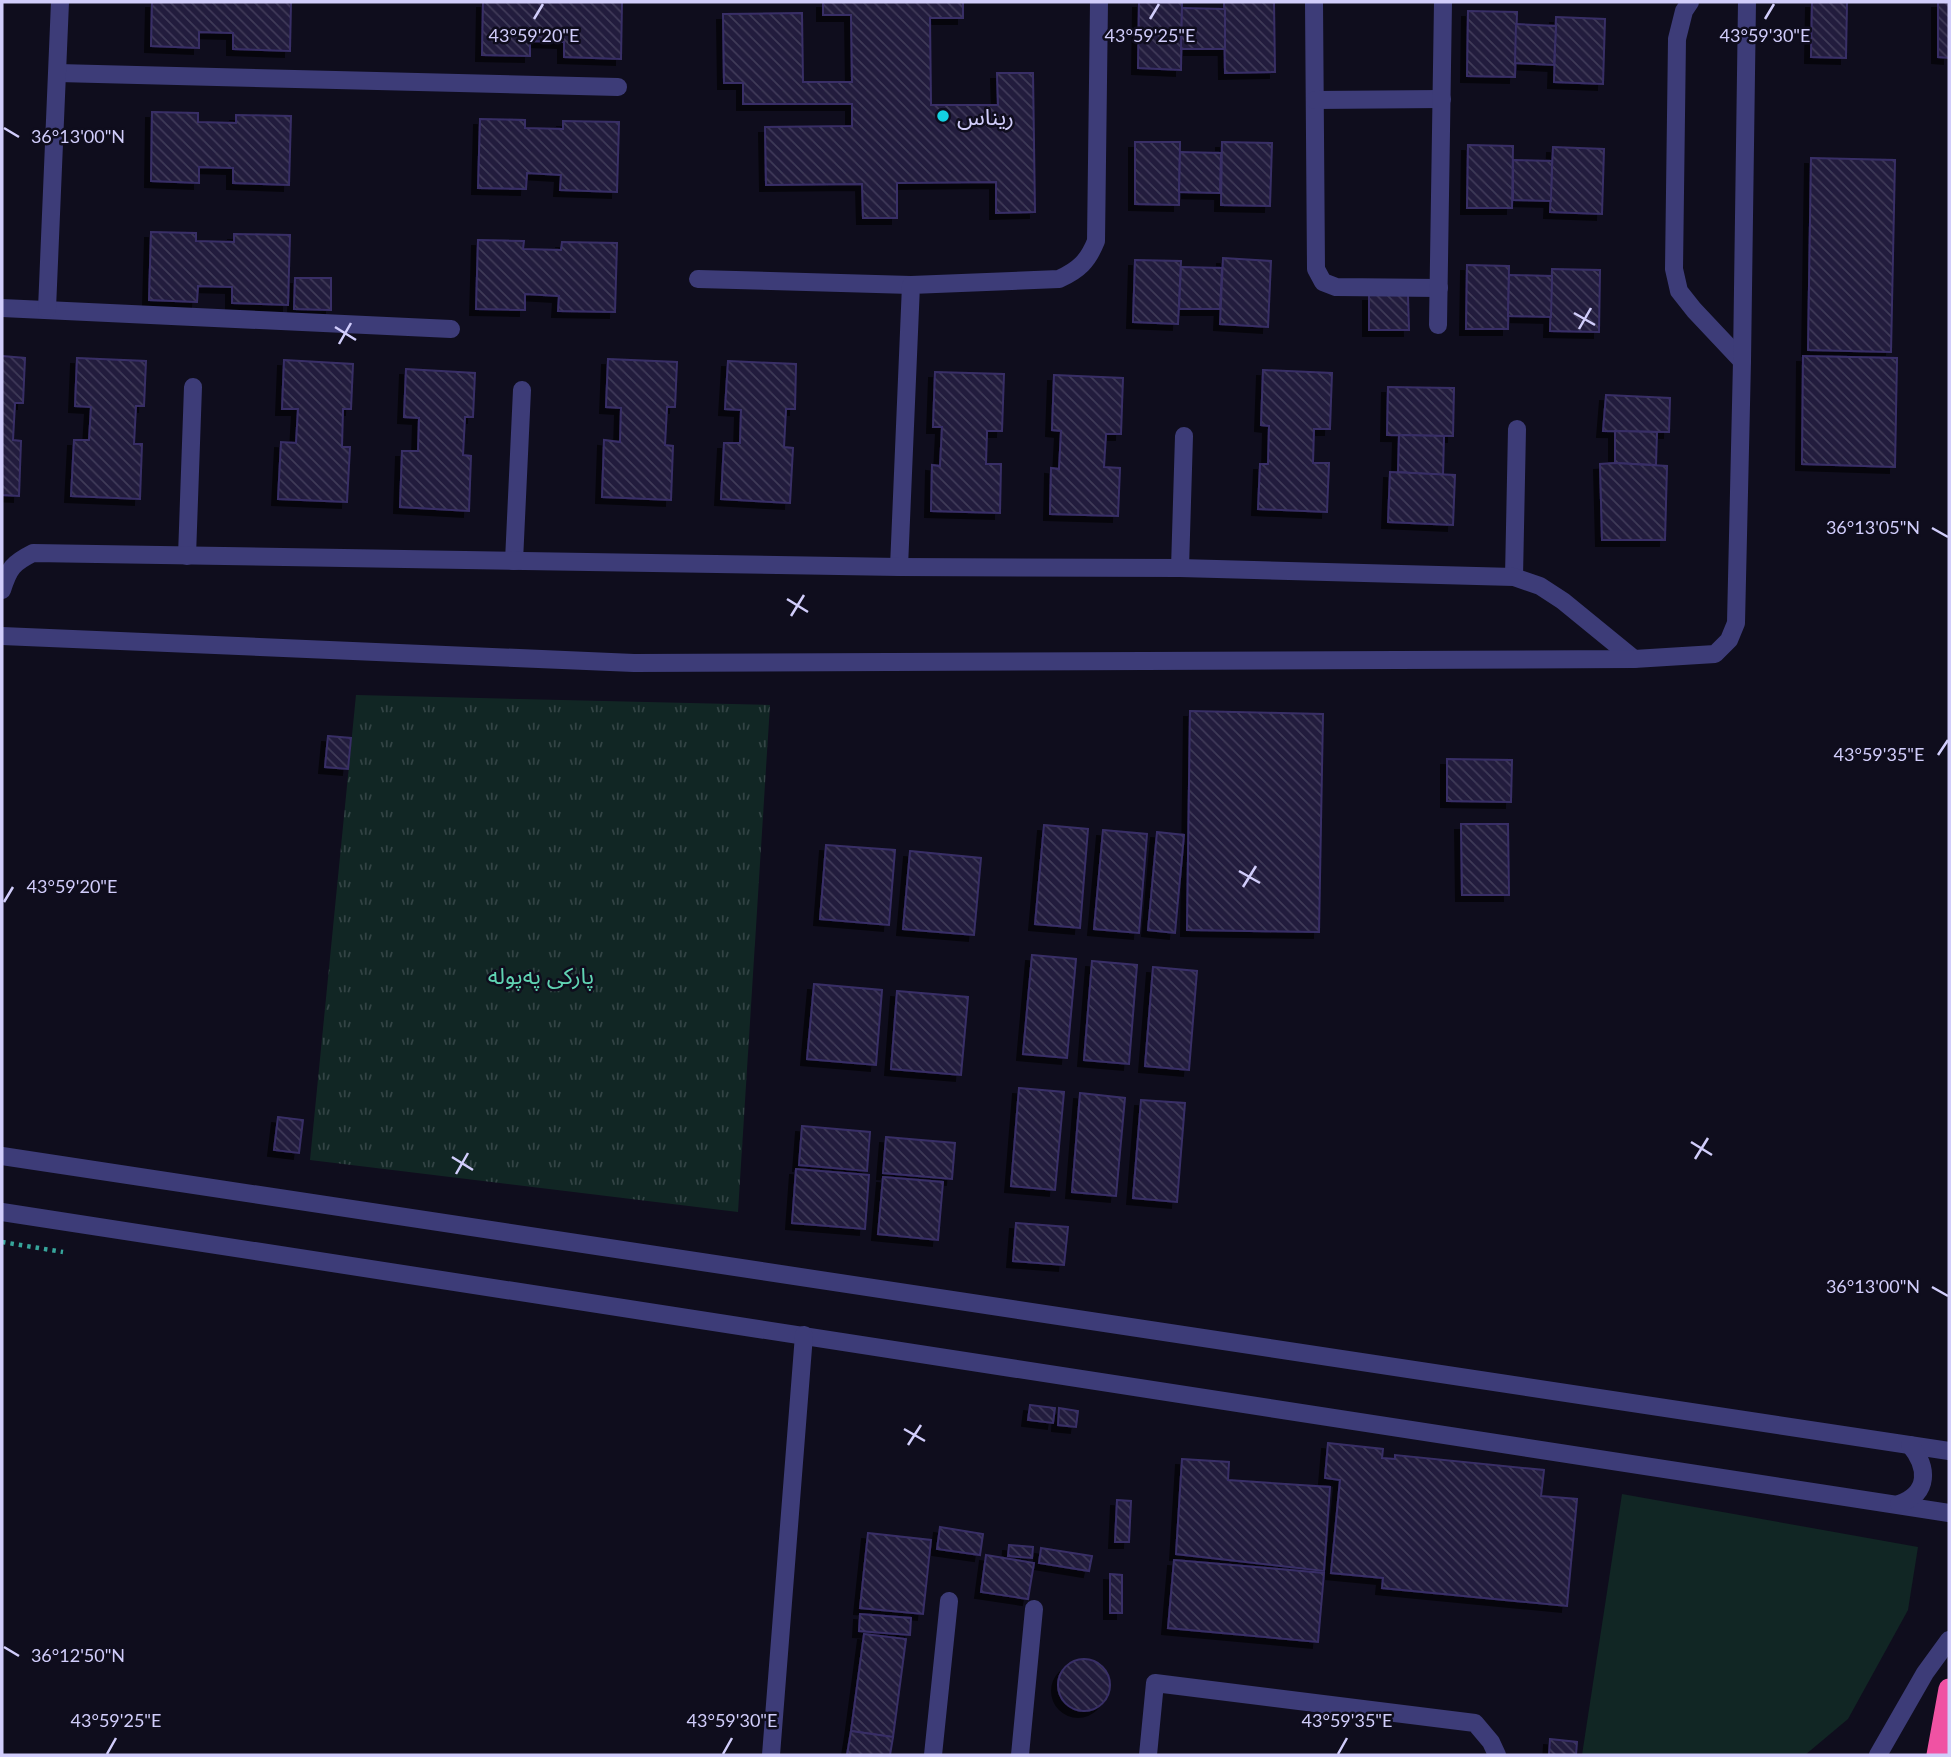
<svg xmlns="http://www.w3.org/2000/svg" width="1951" height="1757" font-family="Lato,'Noto Sans Arabic',sans-serif">
	<style>
		.grass { fill: #112624 }
		.park { fill: url(#park-tufts) }
		.building { fill: url(#building-back-hatch); stroke: #382f66; stroke-width: 2; filter: url(#shadow) }
		.lines { fill: none; stroke-linecap: round; stroke-linejoin: round }
		.path { stroke: #37a59b; stroke-width: 4.5; stroke-dasharray: 3.5 5; stroke-linecap: butt }
		.minor { stroke: #3d3c78; stroke-width: 18 }
		.highway { stroke: #f052a3; stroke-width: 21 }
		.ticks { fill: none; stroke: #d1cdfb; stroke-width: 2.5 }
		.poi-dot { fill: #13d2e1; stroke: #0f0d1d; stroke-width: 2.5 }
		.labels { text-anchor: middle; dominant-baseline: central; stroke-width: 5; stroke-linejoin: round; paint-order: stroke }
		.poi-label { font-size: 23px; fill: #d1cdfb; stroke: #0f0d1d; text-anchor: start }
		.park-label { font-size: 23px; fill: #60d4b3; stroke: #0f0d1d }
		.ticks-label { font-size: 18px; text-anchor: middle; fill: #d1cdfb; stroke: #0f0d1d; stroke-width: 5; stroke-linejoin: round; paint-order: stroke }
	</style>
	<defs>
		<pattern id="park-tufts" width="24" height="20" patternUnits="userSpaceOnUse" patternTransform="scale(1.75)"><rect width="24" height="20" fill="#112624"/><path d="M3 7l-1-3M5 7V3M7 7l1-3M15 17l-1-3M17 17v-4M19 17l1-3" fill="none" stroke="#334445"/></pattern>
		<pattern id="building-back-hatch" width="6" height="6" patternUnits="userSpaceOnUse" patternTransform="scale(1.75)"><rect width="6" height="6" fill="#211b3c"/><path d="M-1 5l2 2M0 0l6 6M5-1l2 2" fill="none" stroke="#403b59"/></pattern>
		<filter id="shadow"><feDropShadow dx="-6" dy="6" stdDeviation="0" flood-color="#0009"/></filter>
	</defs>
	<rect width="100%" height="100%" fill="#0f0d1d"/>
	<path class="grass" d="M 1622,1494 L 1918,1547 L 1908,1610 L 1848,1719 L 1805,1755 L 1582,1755 Z"/>
	<path class="park" d="M 356,695 L 770,705 L 738,1212 L 310,1160 Z"/>
	<g class="building">
		<path d="M 152,2 L 291,2 L 290,51 L 233,49 L 233,33 L 199,32 L 199,48 L 151,46 Z"/>
		<path d="M 483,2 L 622,2 L 621,59 L 564,57 L 564,42 L 530,41 L 530,56 L 482,55 Z"/>
		<path d="M 823,2 L 963,2 L 963,18 L 930,18 L 931,105 L 998,105 L 997,73 L 1033,73 L 1035,212 L 996,213 L 996,182 L 897,183 L 897,218 L 863,218 L 862,184 L 766,185 L 765,127 L 852,126 L 852,104 L 743,104 L 743,83 L 724,83 L 723,14 L 802,13 L 803,82 L 852,82 L 851,15 L 823,15 Z"/>
		<path d="M 1139,2 L 1182,2 L 1181,70 L 1138,68 Z"/>
		<path d="M 1224,2 L 1274,2 L 1275,72 L 1225,73 Z"/>
		<path d="M 1812,2 L 1847,2 L 1846,58 L 1811,57 Z"/>
		<path d="M 1938,2 L 1949,2 L 1949,58 L 1938,57 Z"/>
		<path d="M 1182,8 L 1225,9 L 1225,49 L 1181,49 Z"/>
		<path d="M 1468,11 L 1517,12 L 1515,77 L 1467,76 Z"/>
		<path d="M 1556,17 L 1605,19 L 1603,84 L 1554,82 Z"/>
		<path d="M 1516,24 L 1556,26 L 1554,65 L 1515,63 Z"/>
		<path d="M 152,112 L 198,113 L 198,122 L 236,123 L 236,115 L 291,116 L 289,185 L 233,183 L 233,168 L 199,167 L 199,183 L 151,181 Z"/>
		<path d="M 480,119 L 525,120 L 525,128 L 563,129 L 563,121 L 619,122 L 617,192 L 560,190 L 561,175 L 527,173 L 526,189 L 478,188 Z"/>
		<path d="M 1135,142 L 1180,142 L 1179,205 L 1135,204 Z"/>
		<path d="M 1222,142 L 1272,143 L 1270,206 L 1221,205 Z"/>
		<path d="M 1468,145 L 1513,146 L 1512,208 L 1467,208 Z"/>
		<path d="M 1553,147 L 1604,149 L 1602,214 L 1550,212 Z"/>
		<path d="M 1180,152 L 1221,153 L 1220,193 L 1179,192 Z"/>
		<path d="M 1811,158 L 1895,160 L 1891,352 L 1808,350 Z"/>
		<path d="M 1513,160 L 1552,161 L 1551,201 L 1513,200 Z"/>
		<path d="M 151,232 L 196,233 L 196,241 L 234,242 L 234,234 L 290,235 L 288,305 L 232,303 L 232,287 L 198,286 L 197,302 L 149,300 Z"/>
		<path d="M 478,240 L 524,241 L 523,249 L 561,250 L 562,242 L 617,243 L 615,312 L 558,311 L 559,296 L 525,294 L 525,310 L 476,309 Z"/>
		<path d="M 1223,258 L 1271,261 L 1268,327 L 1220,324 Z"/>
		<path d="M 1135,260 L 1181,261 L 1178,324 L 1133,322 Z"/>
		<path d="M 1467,265 L 1509,266 L 1508,329 L 1466,329 Z"/>
		<path d="M 1181,267 L 1222,268 L 1220,309 L 1179,309 Z"/>
		<path d="M 1552,269 L 1600,270 L 1599,332 L 1550,331 Z"/>
		<path d="M 1509,275 L 1552,276 L 1551,317 L 1508,316 Z"/>
		<path d="M 295,278 L 331,278 L 331,310 L 294,309 Z"/>
		<path d="M 1369,295 L 1408,295 L 1409,330 L 1369,330 Z"/>
		<path d="M 2,356 L 25,358 L 23,403 L 15,403 L 13,440 L 21,441 L 19,496 L 2,495 Z"/>
		<path d="M 1803,356 L 1897,358 L 1895,467 L 1802,464 Z"/>
		<path d="M 77,358 L 146,361 L 144,406 L 136,406 L 134,444 L 142,444 L 140,499 L 71,496 L 74,440 L 89,440 L 91,407 L 75,406 Z"/>
		<path d="M 608,359 L 677,362 L 675,407 L 667,407 L 665,445 L 673,446 L 671,500 L 602,497 L 604,440 L 620,442 L 621,408 L 606,407 Z"/>
		<path d="M 284,360 L 353,364 L 351,409 L 343,409 L 342,447 L 350,447 L 347,502 L 278,499 L 281,442 L 296,443 L 298,409 L 282,409 Z"/>
		<path d="M 728,361 L 796,364 L 795,409 L 786,409 L 784,447 L 793,448 L 790,503 L 721,499 L 724,443 L 740,443 L 741,410 L 725,409 Z"/>
		<path d="M 406,369 L 475,373 L 473,417 L 465,417 L 463,455 L 471,456 L 469,511 L 400,507 L 402,451 L 418,451 L 419,418 L 404,417 Z"/>
		<path d="M 1263,370 L 1332,373 L 1330,429 L 1314,429 L 1313,463 L 1329,463 L 1327,512 L 1258,509 L 1260,464 L 1268,464 L 1269,426 L 1261,425 Z"/>
		<path d="M 935,372 L 1004,374 L 1002,431 L 987,431 L 986,464 L 1001,464 L 1000,513 L 931,511 L 932,465 L 940,466 L 942,427 L 933,427 Z"/>
		<path d="M 1054,375 L 1123,378 L 1121,434 L 1106,434 L 1104,467 L 1120,468 L 1118,516 L 1050,514 L 1051,468 L 1059,469 L 1061,431 L 1052,430 Z"/>
		<path d="M 1388,387 L 1454,388 L 1453,436 L 1387,435 Z"/>
		<path d="M 1606,395 L 1670,398 L 1669,432 L 1603,431 Z"/>
		<path d="M 1615,431 L 1657,432 L 1656,465 L 1615,463 Z"/>
		<path d="M 1399,435 L 1444,436 L 1443,475 L 1398,472 Z"/>
		<path d="M 1615,463 L 1667,466 L 1665,540 L 1602,540 L 1600,464 Z"/>
		<path d="M 1390,472 L 1455,475 L 1453,525 L 1388,522 Z"/>
		<path d="M 1190,711 L 1323,714 L 1319,932 L 1187,930 Z"/>
		<path d="M 328,736 L 351,738 L 348,769 L 325,767 Z"/>
		<path d="M 1447,759 L 1512,760 L 1511,802 L 1447,801 Z"/>
		<path d="M 1461,824 L 1508,824 L 1509,895 L 1462,895 Z"/>
		<path d="M 1044,825 L 1088,829 L 1080,928 L 1035,924 Z"/>
		<path d="M 1103,830 L 1147,834 L 1139,933 L 1094,929 Z"/>
		<path d="M 1157,832 L 1184,835 L 1175,933 L 1148,930 Z"/>
		<path d="M 826,845 L 895,850 L 889,925 L 820,919 Z"/>
		<path d="M 910,851 L 981,858 L 974,935 L 903,929 Z"/>
		<path d="M 1032,955 L 1076,959 L 1067,1058 L 1023,1054 Z"/>
		<path d="M 1092,961 L 1137,965 L 1129,1064 L 1084,1060 Z"/>
		<path d="M 1153,967 L 1197,971 L 1189,1070 L 1145,1066 Z"/>
		<path d="M 814,984 L 882,990 L 876,1065 L 807,1059 Z"/>
		<path d="M 897,991 L 968,997 L 961,1075 L 891,1069 Z"/>
		<path d="M 1019,1088 L 1064,1092 L 1055,1190 L 1011,1186 Z"/>
		<path d="M 1080,1093 L 1125,1098 L 1116,1196 L 1072,1192 Z"/>
		<path d="M 1141,1100 L 1185,1103 L 1177,1202 L 1133,1198 Z"/>
		<path d="M 278,1117 L 303,1120 L 299,1153 L 274,1150 Z"/>
		<path d="M 802,1126 L 870,1132 L 867,1171 L 799,1165 Z"/>
		<path d="M 886,1137 L 955,1143 L 952,1179 L 883,1173 Z"/>
		<path d="M 796,1169 L 869,1175 L 865,1229 L 792,1223 Z"/>
		<path d="M 883,1177 L 943,1182 L 938,1240 L 878,1234 Z"/>
		<path d="M 1016,1223 L 1068,1227 L 1064,1265 L 1013,1261 Z"/>
		<path d="M 1030,1405 L 1055,1408 L 1053,1423 L 1028,1420 Z"/>
		<path d="M 1059,1408 L 1078,1411 L 1076,1427 L 1058,1425 Z"/>
		<path d="M 1328,1443 L 1383,1449 L 1382,1458 L 1395,1459 L 1395,1455 L 1544,1470 L 1541,1496 L 1577,1499 L 1567,1606 L 1382,1588 L 1383,1578 L 1331,1573 L 1340,1480 L 1325,1478 Z"/>
		<path d="M 1182,1459 L 1229,1462 L 1228,1480 L 1330,1487 L 1324,1571 L 1176,1554 Z"/>
		<path d="M 1117,1500 L 1131,1501 L 1129,1542 L 1115,1542 Z"/>
		<path d="M 940,1527 L 983,1534 L 980,1555 L 937,1549 Z"/>
		<path d="M 868,1533 L 931,1540 L 923,1614 L 860,1608 Z"/>
		<path d="M 1009,1545 L 1033,1547 L 1032,1558 L 1008,1556 Z"/>
		<path d="M 1041,1548 L 1092,1556 L 1089,1571 L 1039,1563 Z"/>
		<path d="M 986,1555 L 1034,1563 L 1028,1599 L 981,1592 Z"/>
		<path d="M 1174,1560 L 1324,1573 L 1318,1642 L 1168,1628 Z"/>
		<path d="M 1110,1574 L 1122,1575 L 1122,1613 L 1110,1613 Z"/>
		<path d="M 860,1614 L 911,1618 L 910,1635 L 859,1631 Z"/>
		<path d="M 864,1634 L 906,1639 L 893,1737 L 851,1731 Z"/>
		<circle cx="1084" cy="1685" r="26"/>
		<path d="M 851,1731 L 893,1737 L 890,1755 L 847,1755 Z"/>
		<path d="M 1550,1739 L 1577,1742 L 1576,1755 L 1549,1755 Z"/>
	</g>
	<g class="lines">
		<path class="path" d="M 2,1242 L 63,1252"/>
		<g class="minor">
			<path d="M 1314,2 L 1316,269 L 1323,282 L 1336,287 L 1439,288"/>
			<path d="M 1690,2 L 1684,11 L 1677,39 L 1674,269 L 1679,291 L 1694,310 L 1742,361"/>
			<path d="M 58,73 L 618,87"/>
			<path d="M 1315,100 L 1442,99"/>
			<path d="M 698,279 L 911,285"/>
			<path d="M 2,308 L 451,329"/>
			<path d="M 47,309 L 60,2"/>
			<path d="M 1438,325 L 1443,2"/>
			<path d="M 187,556 L 193,387"/>
			<path d="M 514,561 L 522,390"/>
			<path d="M 899,567 L 911,285 L 1059,279 C 1079,270 1088,261 1096,241 L 1099,2"/>
			<path d="M 1180,568 L 1184,436"/>
			<path d="M 1514,577 L 1517,429"/>
			<path d="M 2,590 C 9,568 13,563 33,553 L 899,567 L 1180,568 L 1514,577 L 1540,586 L 1563,601 L 1634,659"/>
			<path d="M 2,636 L 634,663 L 1634,659 L 1715,654 L 1729,640 L 1736,623 L 1742,361 L 1747,2"/>
			<path d="M 2,1156 L 1949,1451"/>
			<path d="M 2,1212 L 1949,1513"/>
			<path d="M 1899,1504 C 1930,1493 1928,1467 1910,1445"/>
			<path d="M 771,1755 L 804,1335"/>
			<path d="M 933,1755 L 949,1601"/>
			<path d="M 1020,1755 L 1034,1609"/>
			<path d="M 1148,1755 L 1155,1683 L 1475,1723 L 1491,1742 L 1497,1755"/>
			<path d="M 1878,1755 L 1925,1673 L 1949,1640"/>
		</g>
		<path class="highway" d="M 1937,1755 L 1949,1689"/>
	</g>
	<path class="ticks" d="M 534,19 L 543,4M 1150,19 L 1159,4M 1765,19 L 1774,4M 4,128 L 19,137M 1574,313 L 1595,325M 335,327 L 356,340M 1579,329 L 1591,308M 339,344 L 351,323M 1932,528 L 1948,537M 787,599 L 808,612M 791,616 L 804,595M 1938,755 L 1948,740M 1239,871 L 1260,883M 1243,887 L 1256,866M 4,902 L 13,887M 1691,1142 L 1712,1155M 452,1157 L 473,1170M 1695,1159 L 1708,1138M 456,1174 L 468,1153M 1932,1287 L 1948,1296M 904,1429 L 925,1441M 908,1445 L 921,1425M 4,1647 L 19,1656M 107,1754 L 116,1738M 723,1754 L 732,1738M 1338,1754 L 1347,1738"/>
	<circle class="poi-dot" cx="943" cy="116" r="7"/>
	<g class="labels">
		<g class="poi-label">
			<text x="957" y="116">ريناس</text>
		</g>
		<g class="park-label">
			<text x="541" y="975">پارکی پەپولە</text>
		</g>
	</g>
	<g class="ticks-label">
		<text x="534" y="42">43°59'20"E</text>
		<text x="1150" y="42">43°59'25"E</text>
		<text x="1765" y="42">43°59'30"E</text>
		<text x="78" y="143">36°13'00"N</text>
		<text x="1873" y="534">36°13'05"N</text>
		<text x="1879" y="761">43°59'35"E</text>
		<text x="72" y="893">43°59'20"E</text>
		<text x="1873" y="1293">36°13'00"N</text>
		<text x="78" y="1662">36°12'50"N</text>
		<text x="116" y="1727">43°59'25"E</text>
		<text x="732" y="1727">43°59'30"E</text>
		<text x="1347" y="1727">43°59'35"E</text>
	</g>
	<rect width="1951" height="1757" fill="none" stroke="#d1cdfb" stroke-width="7"/>
</svg>
